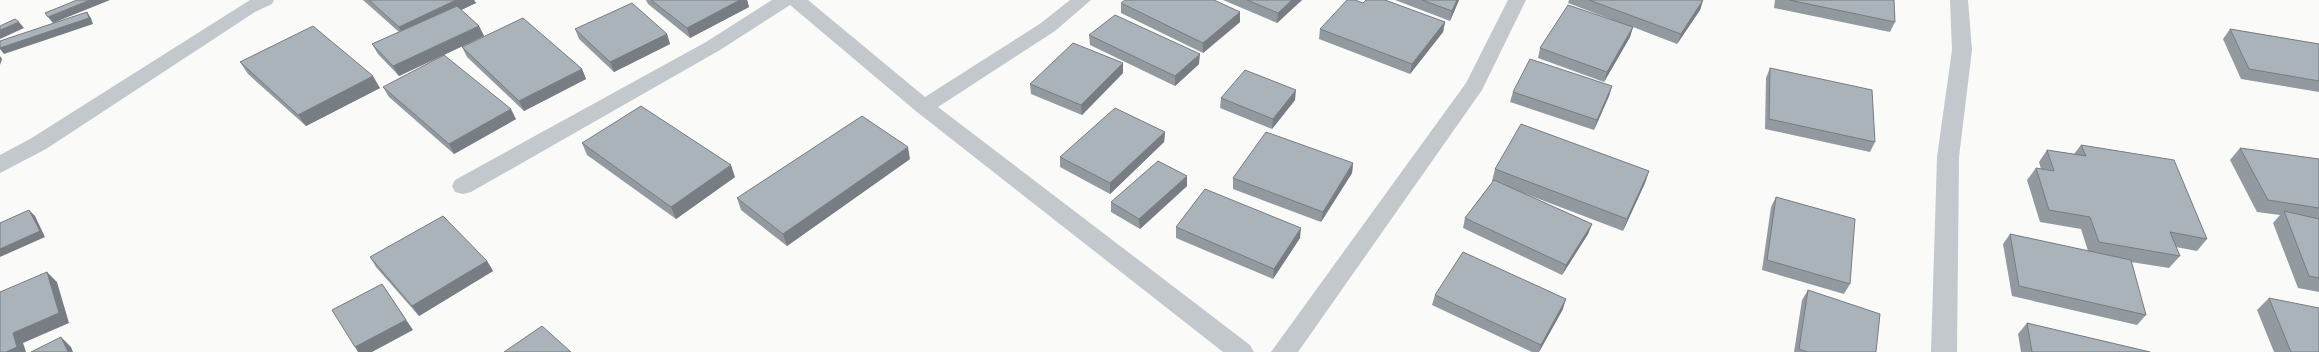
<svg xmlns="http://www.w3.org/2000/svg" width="2319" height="352" font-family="'Source Sans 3',sans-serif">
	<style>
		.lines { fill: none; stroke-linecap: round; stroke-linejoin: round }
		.minor { fill: #c3c8cc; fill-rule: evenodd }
		.wall { fill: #929a9f }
		.shaded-wall { fill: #777d82 }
		.building { fill: #aab3b9; stroke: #777d82 }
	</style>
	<rect width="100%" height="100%" fill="#fafaf8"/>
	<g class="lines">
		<g class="minor">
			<path d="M 250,0 L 274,0 L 272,4 L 255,12 L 46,149 L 0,173 L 0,155 L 30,139 Z"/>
			<path d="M 772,0 L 808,0 L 925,97 L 1041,23 L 1070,0 L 1091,0 L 1055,31 L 938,107 L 1250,345 L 1254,352 L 1223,352 L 917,112 L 790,5 L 720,50 L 471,192 L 463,194 L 455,192 L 452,186 L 455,180 L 706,42 Z"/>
			<path d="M 1508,0 L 1526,0 L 1482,90 L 1298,352 L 1271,352 L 1466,83 Z"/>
			<path d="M 1950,0 L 1968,0 L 1972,50 L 1959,157 L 1957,352 L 1931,352 L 1937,157 L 1952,50 Z"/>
		</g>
	</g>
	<g class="wall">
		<path d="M 363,0 L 474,0 L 476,3 L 461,10 L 479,26 L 484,36 L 399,76 L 378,54 L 372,44 L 399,32 Z"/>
		<path d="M 646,0 L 747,0 L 749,7 L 690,38 L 648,4 Z"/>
		<path d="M 1223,0 L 1302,0 L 1277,23 Z"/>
		<path d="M 1395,0 L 1459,0 L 1450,21 Z"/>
		<path d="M 1569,0 L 1703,0 L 1700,10 L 1677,44 L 1633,27 L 1630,37 L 1604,82 L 1538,58 L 1540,48 L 1613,20 L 1568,3 Z"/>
		<path d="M 1775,0 L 1894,0 L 1895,22 L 1890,32 L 1774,8 Z"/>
		<path d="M 1121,3 L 1240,22 L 1203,53 L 1121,13 Z"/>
		<path d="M 1363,3 L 1445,22 L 1443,32 L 1410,74 L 1319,39 L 1320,29 Z"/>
		<path d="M 575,29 L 667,34 L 670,44 L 614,72 L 579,39 Z"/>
		<path d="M 2230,29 L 2319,44 L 2319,92 L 2241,79 L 2223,39 Z"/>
		<path d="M 1089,35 L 1199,64 L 1175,86 L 1090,45 Z"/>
		<path d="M 462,47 L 582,69 L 586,79 L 524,111 L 467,57 Z"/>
		<path d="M 240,62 L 380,88 L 306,126 L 248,74 Z"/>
		<path d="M 1770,68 L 1875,142 L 1870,152 L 1765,129 L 1766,78 Z"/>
		<path d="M 1123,73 L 1082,115 L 1031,94 L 1030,84 Z"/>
		<path d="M 1612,86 L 1609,96 L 1594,130 L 1510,102 L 1513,92 Z"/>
		<path d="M 383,87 L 516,119 L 454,154 L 389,97 Z"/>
		<path d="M 1221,98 L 1295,100 L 1272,129 L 1220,108 Z"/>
		<path d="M 1165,132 L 1164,142 L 1110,194 L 1060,167 L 1060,157 Z"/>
		<path d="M 582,143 L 735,177 L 676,219 L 587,155 Z"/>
		<path d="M 2081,145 L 2207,239 L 2197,251 L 2176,247 L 2180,256 L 2169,268 L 2131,262 L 2146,315 L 2137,325 L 2012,296 L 2003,244 L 2010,234 L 2088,251 L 2081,229 L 2040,222 L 2027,180 L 2036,168 L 2041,169 L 2039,162 L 2047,150 L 2074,154 Z"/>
		<path d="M 2240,148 L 2319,159 L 2319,292 L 2298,288 L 2273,223 L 2280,215 L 2257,212 L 2230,160 Z"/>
		<path d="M 910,159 L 787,246 L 741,210 L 737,198 Z"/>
		<path d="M 1353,163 L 1352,173 L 1321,222 L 1233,189 L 1233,178 Z"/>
		<path d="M 1495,169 L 1649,171 L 1645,183 L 1623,231 L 1521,192 L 1592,224 L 1588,234 L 1562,275 L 1463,228 L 1465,218 L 1493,181 L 1492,181 Z"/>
		<path d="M 1187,186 L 1140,229 L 1111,212 L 1111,202 Z"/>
		<path d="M 1776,197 L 1850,284 L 1844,294 L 1762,270 L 1771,207 Z"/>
		<path d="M 1176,227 L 1300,238 L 1273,279 L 1176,238 Z"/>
		<path d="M 370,257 L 487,261 L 493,271 L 419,316 L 376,267 Z"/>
		<path d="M 1808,290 L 1876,352 L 1794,352 L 1802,300 Z"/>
		<path d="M 1435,295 L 1563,309 L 1539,352 L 1532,352 L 1432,305 Z"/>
		<path d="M 2269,298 L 2319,352 L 2274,352 L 2257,310 Z"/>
		<path d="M 2027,323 L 2150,352 L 2021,352 L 2018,334 Z"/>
	</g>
	<g class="shaded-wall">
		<path d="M 90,0 L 110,0 L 53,23 L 48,17 Z"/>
		<path d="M 456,0 L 474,0 L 476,3 L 404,37 L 399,27 Z"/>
		<path d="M 740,0 L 747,0 L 749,7 L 690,38 L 687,28 Z"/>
		<path d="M 1292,0 L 1302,0 L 1277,23 L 1278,13 Z"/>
		<path d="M 1457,0 L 1459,0 L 1450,21 L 1452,11 Z"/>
		<path d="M 1703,0 L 1700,10 L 1677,44 L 1681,34 Z"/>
		<path d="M 87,12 L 91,18 L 93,24 L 4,54 L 0,49 L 0,48 Z"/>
		<path d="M 1240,12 L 1240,22 L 1203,53 L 1203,43 Z"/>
		<path d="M 19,22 L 24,28 L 0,39 L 0,30 Z"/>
		<path d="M 1445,22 L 1443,32 L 1410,74 L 1412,64 Z"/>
		<path d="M 479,26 L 484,36 L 399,76 L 393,66 Z"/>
		<path d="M 1633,27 L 1630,37 L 1604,82 L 1607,72 Z"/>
		<path d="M 667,34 L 670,44 L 614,72 L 610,62 Z"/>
		<path d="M 1200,54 L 1199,64 L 1175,86 L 1175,76 Z"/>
		<path d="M 0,56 L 2,59 L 0,65 Z"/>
		<path d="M 1123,63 L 1123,73 L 1082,115 L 1081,105 Z"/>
		<path d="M 582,69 L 586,79 L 524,111 L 519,101 Z"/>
		<path d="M 373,76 L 380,88 L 306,126 L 298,115 Z"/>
		<path d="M 1612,86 L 1609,96 L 1594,130 L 1597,120 Z"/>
		<path d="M 1296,90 L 1295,100 L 1272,129 L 1273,119 Z"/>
		<path d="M 511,109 L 516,119 L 454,154 L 449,144 Z"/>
		<path d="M 1165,132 L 1164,142 L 1110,194 L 1110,183 Z"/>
		<path d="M 908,147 L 910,159 L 787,246 L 783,234 Z"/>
		<path d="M 1353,163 L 1352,173 L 1321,222 L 1323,212 Z"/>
		<path d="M 731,165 L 735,177 L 676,219 L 671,207 Z"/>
		<path d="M 1649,171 L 1645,183 L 1623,231 L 1627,219 Z"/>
		<path d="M 1187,176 L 1187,186 L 1140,229 L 1139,219 Z"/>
		<path d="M 29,210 L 35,216 L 45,237 L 0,257 L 0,249 Z"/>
		<path d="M 1592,224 L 1588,234 L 1562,275 L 1566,265 Z"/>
		<path d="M 1301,228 L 1300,238 L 1273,279 L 1274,269 Z"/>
		<path d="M 487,261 L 493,271 L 419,316 L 412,306 Z"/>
		<path d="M 47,272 L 57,282 L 69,323 L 23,343 L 26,352 L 6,352 L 13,333 Z"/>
		<path d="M 382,284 L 413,330 L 372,352 L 358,352 L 355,347 Z"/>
		<path d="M 1566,299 L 1563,309 L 1539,352 L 1541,345 Z"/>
		<path d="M 61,337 L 71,347 L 73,352 L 68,352 Z"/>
	</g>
	<g class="building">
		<path d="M 77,0 L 90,0 L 48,17 L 45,13 Z"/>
		<path d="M 369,0 L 456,0 L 399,27 Z"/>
		<path d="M 651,0 L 740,0 L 687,28 Z"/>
		<path d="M 1125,0 L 1214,0 L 1240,12 L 1203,43 L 1121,3 Z"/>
		<path d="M 1247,0 L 1292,0 L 1278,13 Z"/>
		<path d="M 1347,0 L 1355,0 L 1363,3 L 1366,0 L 1385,0 L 1445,22 L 1412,64 L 1320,29 Z"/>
		<path d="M 1422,0 L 1457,0 L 1452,11 Z"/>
		<path d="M 1589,0 L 1703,0 L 1681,34 Z"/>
		<path d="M 1789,0 L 1894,0 L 1895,22 Z"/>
		<path d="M 632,3 L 667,34 L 610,62 L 575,29 Z"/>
		<path d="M 1568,5 L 1633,27 L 1607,72 L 1540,48 Z"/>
		<path d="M 457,6 L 479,26 L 393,66 L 372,44 Z"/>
		<path d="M 87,12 L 89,18 L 0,48 L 0,41 Z"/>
		<path d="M 1115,15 L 1200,54 L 1175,76 L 1089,35 Z"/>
		<path d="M 523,18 L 582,69 L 519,101 L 462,47 Z"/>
		<path d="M 15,19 L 19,22 L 0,30 L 0,26 Z"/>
		<path d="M 313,26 L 373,76 L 298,115 L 240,62 Z"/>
		<path d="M 2230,29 L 2319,44 L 2319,81 L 2249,69 Z"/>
		<path d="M 1073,43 L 1123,63 L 1081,105 L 1030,84 Z"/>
		<path d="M 444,55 L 511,109 L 449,144 L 383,87 Z"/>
		<path d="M 1530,59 L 1612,86 L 1597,120 L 1513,92 Z"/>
		<path d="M 1770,68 L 1872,90 L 1875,142 L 1769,119 Z"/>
		<path d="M 1245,70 L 1296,90 L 1273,119 L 1221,98 Z"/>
		<path d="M 641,106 L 731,165 L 671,207 L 582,143 Z"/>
		<path d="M 1115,108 L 1165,132 L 1110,183 L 1060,157 Z"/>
		<path d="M 862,116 L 908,147 L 783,234 L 737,198 Z"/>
		<path d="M 1521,124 L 1649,171 L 1627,219 L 1495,169 Z"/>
		<path d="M 1266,132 L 1353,163 L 1323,212 L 1233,178 Z"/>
		<path d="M 2081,145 L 2174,160 L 2207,239 L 2170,232 L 2180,256 L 2099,242 L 2090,217 L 2049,210 L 2036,168 L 2054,171 L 2047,150 L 2086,156 Z"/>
		<path d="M 2240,148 L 2319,159 L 2319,208 L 2268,200 Z"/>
		<path d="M 1158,161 L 1187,176 L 1139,219 L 1111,202 Z"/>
		<path d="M 1494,180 L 1592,224 L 1566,265 L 1465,218 Z"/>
		<path d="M 1205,189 L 1301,228 L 1274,269 L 1176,227 Z"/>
		<path d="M 1776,197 L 1855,219 L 1850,284 L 1767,260 Z"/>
		<path d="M 29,210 L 40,231 L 0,249 L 0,223 Z"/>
		<path d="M 2284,211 L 2319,219 L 2319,278 L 2309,276 Z"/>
		<path d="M 443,216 L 487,261 L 412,306 L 370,257 Z"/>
		<path d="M 2010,234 L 2131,260 L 2146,315 L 2019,286 Z"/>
		<path d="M 1463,252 L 1566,299 L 1541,345 L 1435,295 Z"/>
		<path d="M 47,272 L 59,313 L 13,333 L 17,347 L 6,352 L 0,352 L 0,292 Z"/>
		<path d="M 382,284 L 406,320 L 355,347 L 332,310 Z"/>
		<path d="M 1808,290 L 1880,314 L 1876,352 L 1807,352 L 1799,349 Z"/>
		<path d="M 2269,298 L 2319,308 L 2319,352 L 2291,352 Z"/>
		<path d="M 2027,323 L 2150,352 L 2032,352 Z"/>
		<path d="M 542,326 L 571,352 L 504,352 Z"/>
		<path d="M 61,337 L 68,352 L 31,352 Z"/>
	</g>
</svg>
